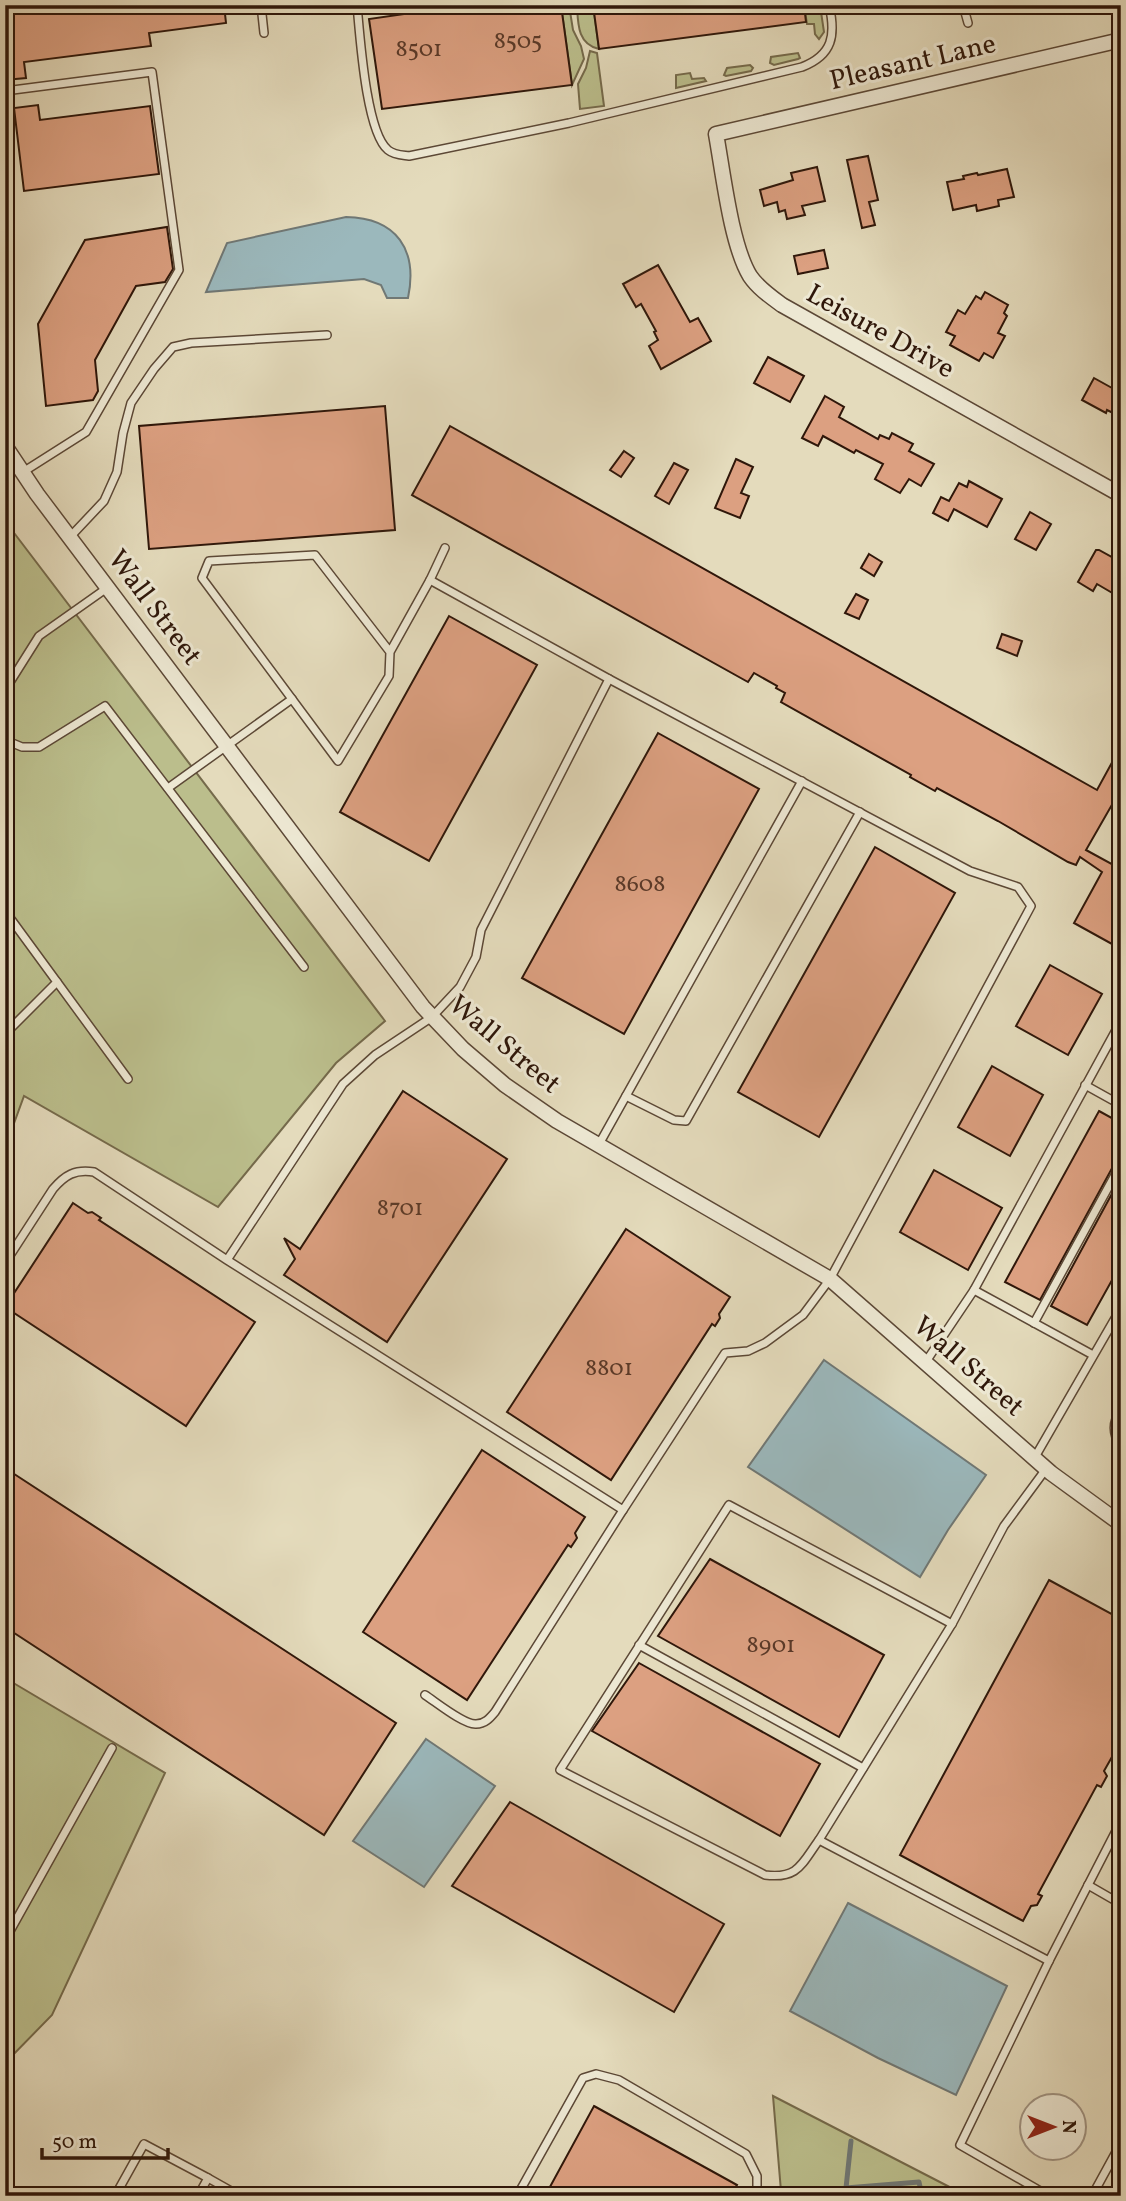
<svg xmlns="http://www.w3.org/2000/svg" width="1126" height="2201" font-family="Vollkorn,serif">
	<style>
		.green { fill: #bbbe8c; stroke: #756a4b; stroke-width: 2 }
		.water { fill: #9bb8bc; stroke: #707875; stroke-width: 2 }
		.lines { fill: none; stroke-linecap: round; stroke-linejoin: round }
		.stream { stroke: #707875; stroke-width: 5 }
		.building { fill: #dca081; stroke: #2f170a; stroke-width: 2 }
		.service-casing { stroke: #5c4836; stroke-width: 10 }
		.minor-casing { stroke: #5c4836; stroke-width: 17 }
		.service { stroke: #ede8d3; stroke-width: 7 }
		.minor { stroke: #ede8d3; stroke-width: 14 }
		.labels { text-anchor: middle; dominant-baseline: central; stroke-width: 6; stroke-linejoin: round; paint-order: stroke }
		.number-label { font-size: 24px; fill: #5a3928 }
		.street-label { font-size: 28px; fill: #2f170a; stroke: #ede8d3 }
	</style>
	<rect width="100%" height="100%" fill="#e4dbbc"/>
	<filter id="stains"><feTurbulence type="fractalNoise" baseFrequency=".00286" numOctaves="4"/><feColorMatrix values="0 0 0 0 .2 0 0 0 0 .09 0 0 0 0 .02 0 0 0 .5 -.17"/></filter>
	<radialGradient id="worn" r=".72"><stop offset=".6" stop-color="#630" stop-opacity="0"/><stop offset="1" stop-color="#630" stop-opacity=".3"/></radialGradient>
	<g class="green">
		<path d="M 561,5 L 569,5 L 573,30 L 581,46 L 584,59 L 572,85 Z"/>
		<path d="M 577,5 L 593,5 L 599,49 C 577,44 578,23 577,5 Z"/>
		<path d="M 804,5 L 820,5 L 824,32 L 819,39 L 815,34 L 814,24 L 807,24 Z"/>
		<path d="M 590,51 L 597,53 L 604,106 L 580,109 L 578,84 L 586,68 Z"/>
		<path d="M 798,53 L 800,58 L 798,59 L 774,65 L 770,63 L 771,57 Z"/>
		<path d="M 750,65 L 753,68 L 751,71 L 726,76 L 724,75 L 727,68 Z"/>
		<path d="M 690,73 L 692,79 L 704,78 L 706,81 L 676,88 L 676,75 Z"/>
		<path d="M 5,521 L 385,1021 L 336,1063 L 218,1207 L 24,1096 L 5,1148 Z"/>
		<path d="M 5,1678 L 165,1773 L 52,2015 L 5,2063 Z"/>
		<path d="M 773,2096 L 967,2196 L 791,2196 L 781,2191 Z"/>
	</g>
	<g class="water">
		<path d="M 346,217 C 397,218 418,250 408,298 L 387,298 L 381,285 L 364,279 L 206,292 L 227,243 Z"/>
		<path d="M 824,1360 L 986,1475 L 948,1530 L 920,1577 L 748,1467 Z"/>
		<path d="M 426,1739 L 495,1786 L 424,1887 L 353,1841 Z"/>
		<path d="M 848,1903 L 1007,1986 L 956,2095 L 878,2058 L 790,2011 Z"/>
	</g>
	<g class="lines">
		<path class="stream" d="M 851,2141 L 846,2188 L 919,2182 L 922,2196"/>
	</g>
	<g class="building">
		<path d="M 5,5 L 224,5 L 226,23 L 149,33 L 151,46 L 24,62 L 26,78 L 5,80 Z"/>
		<path d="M 467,5 L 561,5 L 572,85 L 382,109 L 369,19 Z"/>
		<path d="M 593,5 L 804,5 L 806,22 L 599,49 Z"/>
		<path d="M 38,105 L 40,120 L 150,106 L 159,174 L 24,191 L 14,108 Z"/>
		<path d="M 868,156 L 878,200 L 869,202 L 875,225 L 862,228 L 847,160 Z"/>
		<path d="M 817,167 L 825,201 L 802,206 L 805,215 L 787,219 L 785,210 L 779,212 L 777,202 L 764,206 L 760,190 L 793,180 L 791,173 Z"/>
		<path d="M 1007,169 L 1014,197 L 998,200 L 999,206 L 977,211 L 976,205 L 953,210 L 947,182 L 964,179 L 963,176 L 977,173 L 978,175 Z"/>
		<path d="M 167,227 L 173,269 L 165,282 L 136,286 L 95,360 L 98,391 L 93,400 L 46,406 L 38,324 L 85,240 Z"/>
		<path d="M 824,250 L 828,268 L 798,274 L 794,256 Z"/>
		<path d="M 658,265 L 690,322 L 698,318 L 711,341 L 661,369 L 649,346 L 658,340 L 654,332 L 656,331 L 641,304 L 636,307 L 623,284 Z"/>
		<path d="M 985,292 L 1008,305 L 1004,313 L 1007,316 L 998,333 L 1005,336 L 993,358 L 984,353 L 979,361 L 950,345 L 955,336 L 946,332 L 958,310 L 965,314 L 976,296 L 981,299 Z"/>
		<path d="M 768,357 L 804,376 L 790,402 L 754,383 Z"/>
		<path d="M 1094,378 L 1121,393 L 1121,417 L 1107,410 L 1106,413 L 1082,400 Z"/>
		<path d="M 825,396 L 844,407 L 839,417 L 878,439 L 880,435 L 889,439 L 892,433 L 913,444 L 909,451 L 934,464 L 921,486 L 909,479 L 900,493 L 875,479 L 883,464 L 856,450 L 854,453 L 823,436 L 818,446 L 802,438 Z"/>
		<path d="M 385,406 L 395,530 L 149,549 L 139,426 Z"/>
		<path d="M 450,426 L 1097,790 L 1121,746 L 1121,789 L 1086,850 L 1121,869 L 1121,949 L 1074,923 L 1102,872 L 1080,857 L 1076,865 L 1068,862 L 998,821 L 937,788 L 935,791 L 910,777 L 911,775 L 781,702 L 785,693 L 776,688 L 777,686 L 754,673 L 748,682 L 412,495 Z"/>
		<path d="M 624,451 L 634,458 L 621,477 L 610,470 Z"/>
		<path d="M 736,459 L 753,467 L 741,493 L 749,496 L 740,518 L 715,508 Z"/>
		<path d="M 674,463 L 688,470 L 669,504 L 655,496 Z"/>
		<path d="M 969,481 L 1002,499 L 987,527 L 954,509 L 948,521 L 933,513 L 941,497 L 949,501 L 959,483 L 967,487 Z"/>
		<path d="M 1030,512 L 1051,524 L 1036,550 L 1015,539 Z"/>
		<path d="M 1096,550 L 1099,550 L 1117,560 L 1116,562 L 1121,565 L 1121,598 L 1097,584 L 1093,591 L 1078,582 Z"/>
		<path d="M 869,554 L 882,562 L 874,576 L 861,568 Z"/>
		<path d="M 856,594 L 868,600 L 859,619 L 845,613 Z"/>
		<path d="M 449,616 L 537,665 L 429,861 L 340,812 Z"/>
		<path d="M 1002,634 L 1022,641 L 1017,656 L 997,648 Z"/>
		<path d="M 658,733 L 759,789 L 624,1034 L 522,978 Z"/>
		<path d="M 875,847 L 955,893 L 819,1137 L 738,1092 Z"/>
		<path d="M 1050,965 L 1102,994 L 1068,1055 L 1016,1026 Z"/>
		<path d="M 992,1066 L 1043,1095 L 1010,1156 L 958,1127 Z"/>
		<path d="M 403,1091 L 507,1159 L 387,1342 L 284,1275 L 295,1259 L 284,1238 L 300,1249 Z"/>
		<path d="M 1099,1111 L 1121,1123 L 1121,1158 L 1116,1161 L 1040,1300 L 1005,1282 Z"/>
		<path d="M 934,1170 L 1002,1208 L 968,1270 L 900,1232 Z"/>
		<path d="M 1121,1177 L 1121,1264 L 1087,1325 L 1051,1306 Z"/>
		<path d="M 73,1203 L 88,1213 L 92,1212 L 101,1218 L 99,1220 L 255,1322 L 186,1426 L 5,1307 Z"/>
		<path d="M 626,1229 L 730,1297 L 719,1314 L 720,1318 L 715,1326 L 712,1324 L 611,1480 L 507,1412 Z"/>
		<path d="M 482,1450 L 585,1517 L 575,1533 L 577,1538 L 571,1547 L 568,1545 L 467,1700 L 363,1632 Z"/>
		<path d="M 5,1468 L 396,1723 L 324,1835 L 5,1627 Z"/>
		<path d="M 710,1559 L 884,1655 L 839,1737 L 658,1636 Z"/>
		<path d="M 1049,1580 L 1121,1619 L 1121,1741 L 1104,1771 L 1107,1776 L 1101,1787 L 1097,1785 L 1038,1894 L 1042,1896 L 1037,1905 L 1031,1906 L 1023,1921 L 900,1855 Z"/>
		<path d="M 639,1663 L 820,1764 L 780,1836 L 592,1731 Z"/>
		<path d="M 510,1802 L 724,1924 L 674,2012 L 452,1886 Z"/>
		<path d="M 594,2106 L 737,2185 L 731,2196 L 545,2196 Z"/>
	</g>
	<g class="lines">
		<g class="service-casing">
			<g id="service">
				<path d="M 261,5 L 264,33"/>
				<path d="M 357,5 C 360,36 366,132 388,150 C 394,155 402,155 409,156 L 569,123 L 802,67 C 833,55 836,35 829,5"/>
				<path d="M 963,5 L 968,23"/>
				<path d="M 5,91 L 152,72 L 179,270 L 86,432 L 23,472"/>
				<path d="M 70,537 L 104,501 L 117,472 L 123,433 L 131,403 L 154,369 L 173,347 L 191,343 L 327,335"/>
				<path d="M 430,580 L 445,548"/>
				<path d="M 390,652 L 315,555 L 209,561 L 202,578 L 338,761 L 389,676 L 390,652 L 430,580 L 609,679"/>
				<path d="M 5,690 L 39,636 L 107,588"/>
				<path d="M 5,740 L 22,747 L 39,747 L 105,706 L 304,967"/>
				<path d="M 168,788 L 292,699"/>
				<path d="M 5,911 L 57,982 L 5,1034"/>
				<path d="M 57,982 L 128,1079"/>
				<path d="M 1085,1085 L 1121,1105"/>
				<path d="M 626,1096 L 674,1120 L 686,1121 L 860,812"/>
				<path d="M 598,1146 L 802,781"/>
				<path d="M 5,1263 L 53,1189 C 65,1175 75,1169 94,1172 L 227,1260 L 623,1510 L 725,1353 L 748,1351 L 765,1343 L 803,1315 L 830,1279 L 1031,906 L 1018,887 L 970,871 L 609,679 L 481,930 L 476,957 L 460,987 L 432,1017 L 375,1055 L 343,1084 L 227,1260"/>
				<path d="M 974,1290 L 1093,1355"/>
				<path d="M 1034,1323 L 1121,1164"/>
				<path d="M 925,1363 L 974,1290 L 1121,1021"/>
				<path d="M 1121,1409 C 1112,1422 1112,1434 1121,1447"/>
				<path d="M 1035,1457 L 1121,1308"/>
				<path d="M 1046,1469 L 1004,1526 L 952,1624 L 819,1840 L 1049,1961 L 1121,1821"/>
				<path d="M 639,1645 L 863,1768"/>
				<path d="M 425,1695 C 436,1702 464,1725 476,1724 C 485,1724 490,1718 495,1712 L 623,1510"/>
				<path d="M 819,1840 C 801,1865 798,1879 765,1875 L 560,1770 L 729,1505 L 952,1624"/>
				<path d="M 1088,1885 L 1121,1904"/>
				<path d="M 5,1940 L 112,1748"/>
				<path d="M 1049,1961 L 960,2145 L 1049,2196"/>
				<path d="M 115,2196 L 144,2144 L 208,2178"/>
				<path d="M 198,2196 L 208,2178 L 240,2196"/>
				<path d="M 517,2196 L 583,2078 L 596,2074 L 619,2080 L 746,2154 L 757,2176 L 757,2196"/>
				<path d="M 1092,2196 L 1121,2143"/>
			</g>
		</g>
		<g class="minor-casing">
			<g id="minor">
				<path d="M 1121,40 L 716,134 C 723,172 731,245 750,276 C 758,288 771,297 782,305 L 1121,495"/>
				<path d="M 5,446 L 37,494 L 423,1007 L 463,1049 L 505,1085 L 557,1121 L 830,1279 L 1051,1473 L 1121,1524"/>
			</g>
		</g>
		<use href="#service" class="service"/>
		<use href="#minor" class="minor"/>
	</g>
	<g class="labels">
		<g class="number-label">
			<text x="518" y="42">8505</text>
			<text x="419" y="50">8501</text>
			<text x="640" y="885">8608</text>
			<text x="400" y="1209">8701</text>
			<text x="609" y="1369">8801</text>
			<text x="771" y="1646">8901</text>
		</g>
		<g class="street-label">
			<text transform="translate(913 63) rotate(-13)">Pleasant Lane</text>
			<text transform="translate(880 332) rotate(29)">Leisure Drive</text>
			<text transform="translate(154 608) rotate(53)">Wall Street</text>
			<text transform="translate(504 1045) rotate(40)">Wall Street</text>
			<text transform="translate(968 1367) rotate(41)">Wall Street</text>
		</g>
	</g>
	<rect width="1126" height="2201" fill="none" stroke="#e4dbbc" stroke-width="28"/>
	<rect x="7" y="7" width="1112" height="2187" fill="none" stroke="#2f170a" stroke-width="3.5"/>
	<rect x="14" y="14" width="1098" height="2173" fill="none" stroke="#2f170a" stroke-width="2"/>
	<g transform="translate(1053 2127) rotate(90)"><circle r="33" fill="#ede8d3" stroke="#a19483" stroke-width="2"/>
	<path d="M0-5L12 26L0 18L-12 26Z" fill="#8f2418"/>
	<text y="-10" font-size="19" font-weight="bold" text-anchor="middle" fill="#2f170a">N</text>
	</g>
	<path d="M42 2148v10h126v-10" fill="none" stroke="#2f170a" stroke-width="3.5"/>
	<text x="52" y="2148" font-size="21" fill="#2f170a" stroke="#ede8d3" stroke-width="5" paint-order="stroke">50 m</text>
	<rect width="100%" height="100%" filter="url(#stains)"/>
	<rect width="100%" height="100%" fill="url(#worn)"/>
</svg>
